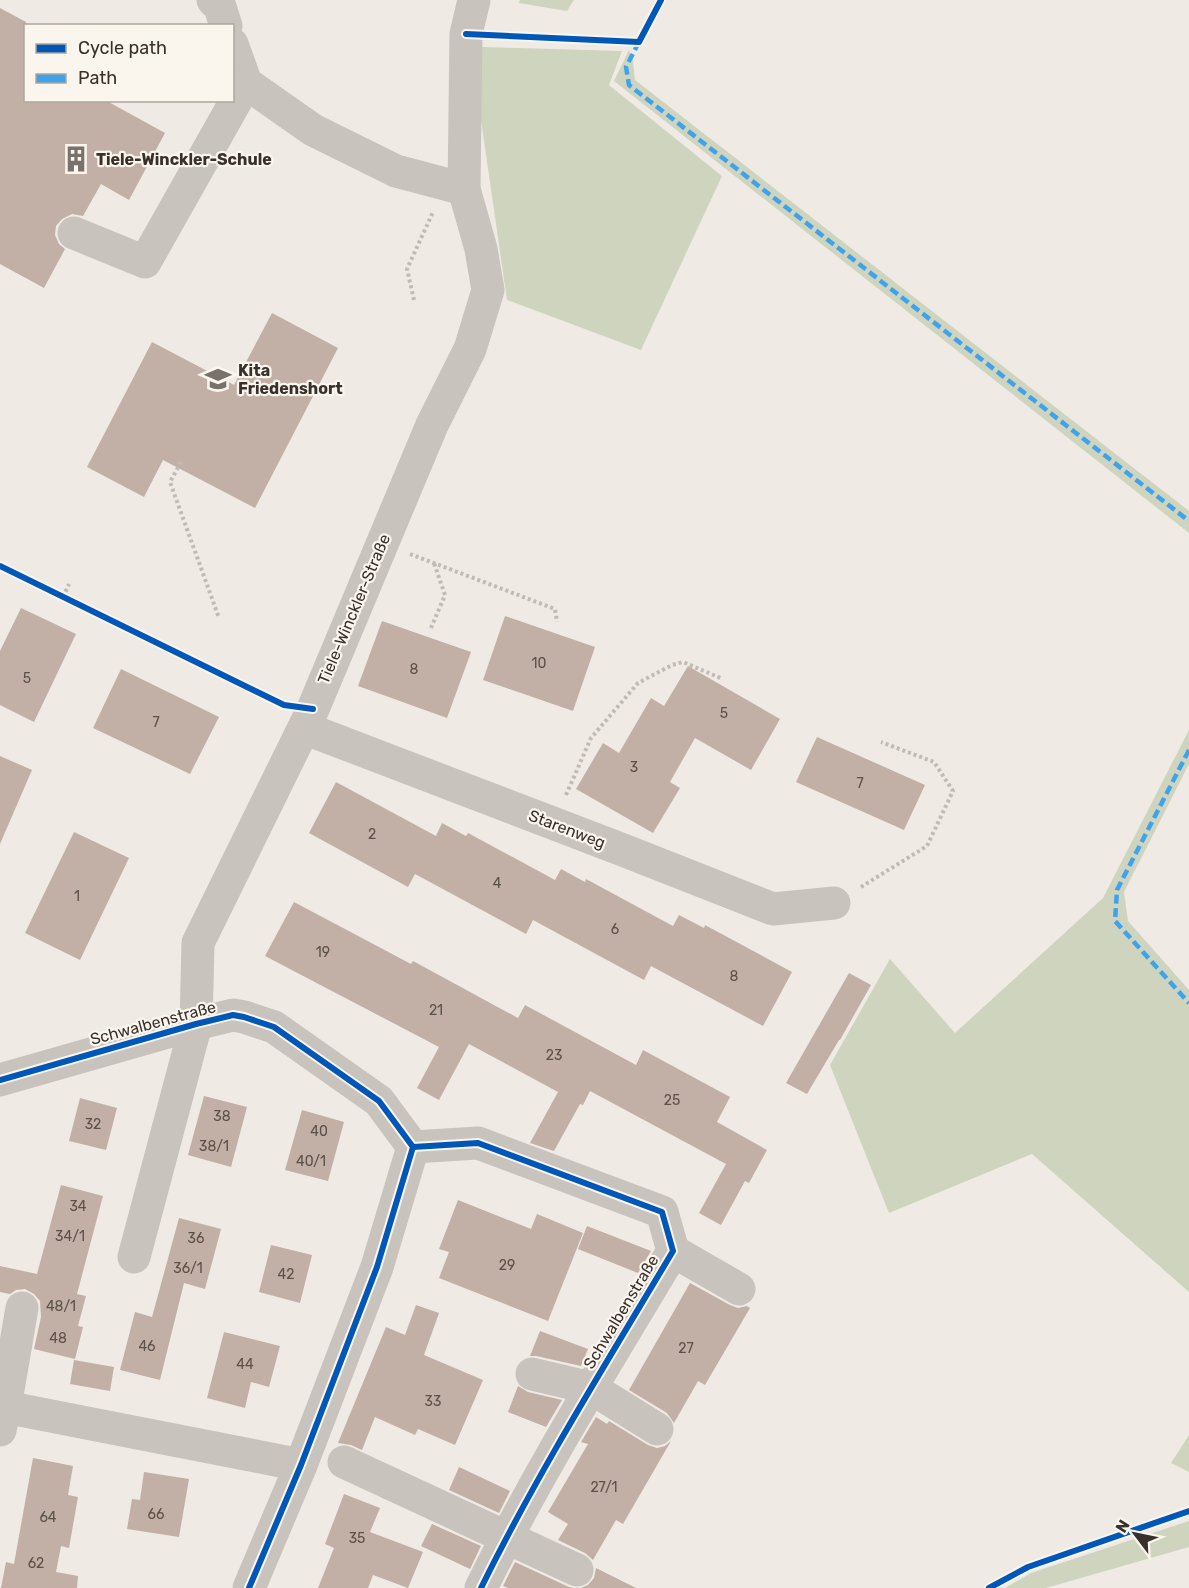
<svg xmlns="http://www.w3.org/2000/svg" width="1189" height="1588" font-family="Rubik,sans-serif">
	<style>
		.green { fill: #cfd4bf }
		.building { fill: #c2b0a6 }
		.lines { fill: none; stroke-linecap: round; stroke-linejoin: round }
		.path { stroke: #c1bbb5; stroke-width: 4; stroke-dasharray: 3 3; stroke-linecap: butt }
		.minor { stroke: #c8c3bd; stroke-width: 33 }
		.quiet { stroke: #3fa3eb; stroke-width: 4.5; stroke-dasharray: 9 4.5; stroke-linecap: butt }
		.cycleway-casing { stroke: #faf5ed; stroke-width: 10 }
		.cycleway { stroke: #0057b8; stroke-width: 6 }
		.labels { text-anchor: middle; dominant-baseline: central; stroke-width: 4.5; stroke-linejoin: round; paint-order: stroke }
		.number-label { font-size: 14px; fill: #5b504a }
		.poi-label { font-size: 16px; font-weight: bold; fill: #39302b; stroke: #faf5ed; text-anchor: start }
		.street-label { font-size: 16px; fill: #39302b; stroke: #faf5ed }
	</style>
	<rect width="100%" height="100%" fill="#efeae4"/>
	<g class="green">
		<path d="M 520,0 L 574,0 L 567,11 L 519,3 Z"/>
		<path d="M 482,47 L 622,51 L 609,85 L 722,176 L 641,350 L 507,300 L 479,106 Z"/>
		<path d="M 629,50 L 633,61 L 635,80 L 1189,511 L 1189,533 L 614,81 Z"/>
		<path d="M 1189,730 L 1189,764 L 1124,892 L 1128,921 L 1189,990 L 1189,1292 L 1032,1154 L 889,1213 L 830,1065 L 890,959 L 955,1033 L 1103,898 Z"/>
		<path d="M 1189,1435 L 1189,1472 L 1171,1463 Z"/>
		<path d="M 1189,1521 L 1189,1547 L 1046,1588 L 1005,1588 L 1031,1573 Z"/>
	</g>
	<g class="building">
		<path d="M 0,8 L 26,22 L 26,100 L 105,100 L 165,133 L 129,200 L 101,184 L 83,216 L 72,214 L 62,219 L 56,226 L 55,235 L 59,244 L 65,249 L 44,288 L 0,264 Z"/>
		<path d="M 272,313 L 338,348 L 255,508 L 163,460 L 144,497 L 87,467 L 152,342 L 234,385 Z"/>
		<path d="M 21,608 L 76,634 L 34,722 L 0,705 L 0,651 Z"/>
		<path d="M 505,616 L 595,647 L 573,711 L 483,680 Z"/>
		<path d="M 382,621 L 471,652 L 447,718 L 358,686 Z"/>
		<path d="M 688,666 L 780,719 L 751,770 L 695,738 L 670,782 L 680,788 L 653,833 L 576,789 L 603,743 L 619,753 L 651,698 L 664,706 Z"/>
		<path d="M 121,669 L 219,717 L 190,774 L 93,728 Z"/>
		<path d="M 817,737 L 925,785 L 904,830 L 796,782 Z"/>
		<path d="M 0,756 L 32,770 L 0,844 Z"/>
		<path d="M 336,782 L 436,836 L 442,823 L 466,836 L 468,833 L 555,880 L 561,869 L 585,882 L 586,879 L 673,926 L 679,915 L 704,928 L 705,925 L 792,972 L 763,1026 L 651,966 L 644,980 L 533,920 L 526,934 L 415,874 L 408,887 L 309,833 Z"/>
		<path d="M 74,832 L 129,858 L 80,960 L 25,933 Z"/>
		<path d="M 294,902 L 411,964 L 413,961 L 518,1018 L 525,1005 L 636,1065 L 643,1050 L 730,1097 L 717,1122 L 767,1150 L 749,1183 L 745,1181 L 721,1225 L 699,1213 L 726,1164 L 590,1091 L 583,1105 L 580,1104 L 554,1151 L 530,1143 L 558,1092 L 469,1044 L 439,1100 L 417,1088 L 439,1047 L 265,956 Z"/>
		<path d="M 849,973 L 871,985 L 840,1040 L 839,1040 L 807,1094 L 786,1083 Z"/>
		<path d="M 204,1096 L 247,1107 L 231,1167 L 188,1155 Z"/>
		<path d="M 80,1098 L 117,1108 L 106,1150 L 69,1141 Z"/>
		<path d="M 302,1110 L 344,1122 L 328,1181 L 285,1170 Z"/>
		<path d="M 61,1185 L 103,1196 L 77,1294 L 86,1296 L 78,1326 L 83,1327 L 75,1359 L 34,1349 L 41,1317 L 40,1301 L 34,1294 L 25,1289 L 16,1290 L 10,1294 L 0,1292 L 0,1266 L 37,1274 Z"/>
		<path d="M 458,1200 L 531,1229 L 537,1214 L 583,1233 L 548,1321 L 439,1278 L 449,1252 L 439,1249 Z"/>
		<path d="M 179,1218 L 221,1229 L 205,1289 L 184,1283 L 160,1380 L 120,1370 L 135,1312 L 152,1317 Z"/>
		<path d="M 587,1226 L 651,1251 L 638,1273 L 578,1249 Z"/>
		<path d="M 271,1245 L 312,1255 L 300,1303 L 259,1292 Z"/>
		<path d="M 690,1283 L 730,1305 L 738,1308 L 747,1306 L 750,1308 L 705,1385 L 698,1381 L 674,1423 L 667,1413 L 629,1390 Z"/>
		<path d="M 416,1305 L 439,1313 L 424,1355 L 483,1380 L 455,1445 L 418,1429 L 415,1435 L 375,1417 L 362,1450 L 351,1445 L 338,1443 L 386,1327 L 405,1335 Z"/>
		<path d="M 540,1331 L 588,1349 L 581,1366 L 536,1356 L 530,1356 Z"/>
		<path d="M 224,1332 L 280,1346 L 269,1387 L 251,1382 L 245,1408 L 207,1398 Z"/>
		<path d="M 74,1360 L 114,1367 L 110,1391 L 70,1384 Z"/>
		<path d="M 518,1386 L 528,1392 L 562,1400 L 546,1427 L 508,1412 Z"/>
		<path d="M 596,1417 L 607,1424 L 609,1421 L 648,1445 L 657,1448 L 665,1446 L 671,1441 L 623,1524 L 616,1520 L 593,1560 L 585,1553 L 558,1540 L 568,1524 L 548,1512 L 588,1444 L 581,1442 Z"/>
		<path d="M 33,1458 L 73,1466 L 68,1495 L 78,1497 L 69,1548 L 61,1546 L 56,1572 L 78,1576 L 77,1588 L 1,1588 L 6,1562 L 14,1564 Z"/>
		<path d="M 459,1467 L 510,1491 L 499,1513 L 449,1490 Z"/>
		<path d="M 144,1472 L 189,1479 L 179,1537 L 127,1529 L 132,1499 L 140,1500 Z"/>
		<path d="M 344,1494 L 380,1508 L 370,1532 L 423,1552 L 408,1588 L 373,1575 L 368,1588 L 318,1588 L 334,1548 L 325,1544 Z"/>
		<path d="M 432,1524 L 481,1546 L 470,1569 L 421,1546 Z"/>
		<path d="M 515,1562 L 569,1587 L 574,1588 L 508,1588 L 503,1586 Z"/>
		<path d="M 596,1568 L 636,1588 L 581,1588 L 588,1585 L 594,1578 Z"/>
	</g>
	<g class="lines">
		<g class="path">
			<path d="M 414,300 L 407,269 L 433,212"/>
			<path d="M 181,462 L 170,482 L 219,618"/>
			<path d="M 410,554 L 555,609 L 557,622"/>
			<path d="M 63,597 L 69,584"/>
			<path d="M 431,628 L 445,595 L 434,563"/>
			<path d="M 566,795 L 591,738 L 638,683 L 672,665 L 683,662 L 723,679"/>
			<path d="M 861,887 L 927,846 L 953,791 L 934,762 L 881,742"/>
		</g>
		<g class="minor">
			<path d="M 213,0 L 220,7 L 226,26"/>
			<path d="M 232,44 L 246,83 L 313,130 L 396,171 L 464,189"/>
			<path d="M 74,233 L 145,262 L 246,83"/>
			<path d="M 304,728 L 623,850 L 773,909 L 834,903"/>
			<path d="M 0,1080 L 196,1024 L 233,1015 L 244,1017 L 274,1027 L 379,1101 L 413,1147 L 377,1267 L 301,1465 L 249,1588"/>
			<path d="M 413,1147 L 478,1143 L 662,1212 L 673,1251 C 607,1362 538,1472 481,1588"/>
			<path d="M 673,1251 L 739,1289"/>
			<path d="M 134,1257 L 196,1024 L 198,943 L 313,709 L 432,425 L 470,349 L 488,290 L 481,249 L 464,189 L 466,34 L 474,0"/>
			<path d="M 532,1374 L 591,1388 L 657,1429"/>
			<path d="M 5,1407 L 22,1308"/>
			<path d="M 0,1430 L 5,1407 L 301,1465"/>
			<path d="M 344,1462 L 577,1570"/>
		</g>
		<g class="quiet">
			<path d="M 639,42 L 626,67 L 629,85 L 1189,521"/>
			<path d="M 1189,750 L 1117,890 L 1115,921 L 1189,1003"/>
		</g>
		<g class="cycleway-casing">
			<g id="cycleway">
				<path d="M 466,34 L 639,42 L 661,0"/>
				<path d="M 0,566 L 284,705 L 313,709"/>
				<path d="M 0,1080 L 196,1024 L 233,1015 L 244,1017 L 274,1027 L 379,1101 L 413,1147 L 377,1267 L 301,1465 L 249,1588"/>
				<path d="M 413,1147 L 478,1143 L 662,1212 L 673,1251 C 607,1362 538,1472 481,1588"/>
				<path d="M 989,1588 L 1028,1567 L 1189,1511"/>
			</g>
		</g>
		<use href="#cycleway" class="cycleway"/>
	</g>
	<defs>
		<g id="building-bare" transform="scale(2.07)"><path d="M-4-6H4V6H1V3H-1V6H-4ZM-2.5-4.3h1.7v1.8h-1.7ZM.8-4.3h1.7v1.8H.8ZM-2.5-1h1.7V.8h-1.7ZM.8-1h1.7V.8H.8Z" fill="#79716c" stroke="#faf5ed" stroke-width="2.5" paint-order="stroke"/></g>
		<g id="school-bare" transform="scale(2.07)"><path d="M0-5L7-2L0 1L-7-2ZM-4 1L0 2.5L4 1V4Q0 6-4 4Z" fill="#79716c" stroke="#faf5ed" stroke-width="2.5" paint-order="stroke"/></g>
	</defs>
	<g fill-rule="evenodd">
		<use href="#building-bare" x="76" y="159"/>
		<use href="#school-bare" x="218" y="379"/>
	</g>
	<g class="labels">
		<g class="number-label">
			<text x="539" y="663">10</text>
			<text x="414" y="669">8</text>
			<text x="27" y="678">5</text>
			<text x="724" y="713">5</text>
			<text x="156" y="722">7</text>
			<text x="634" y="767">3</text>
			<text x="860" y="783">7</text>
			<text x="372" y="834">2</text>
			<text x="497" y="883">4</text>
			<text x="77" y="896">1</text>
			<text x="615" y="929">6</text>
			<text x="323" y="952">19</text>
			<text x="734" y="976">8</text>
			<text x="436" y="1010">21</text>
			<text x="554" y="1055">23</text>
			<text x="672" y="1100">25</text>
			<text x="222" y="1116">38</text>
			<text x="93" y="1124">32</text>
			<text x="319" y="1131">40</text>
			<text x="214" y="1146">38/1</text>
			<text x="311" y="1161">40/1</text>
			<text x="78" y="1206">34</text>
			<text x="70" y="1236">34/1</text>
			<text x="196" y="1238">36</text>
			<text x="507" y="1265">29</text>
			<text x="188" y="1268">36/1</text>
			<text x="286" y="1274">42</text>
			<text x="61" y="1306">48/1</text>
			<text x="58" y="1338">48</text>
			<text x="147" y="1346">46</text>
			<text x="686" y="1348">27</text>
			<text x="245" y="1364">44</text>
			<text x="433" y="1401">33</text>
			<text x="604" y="1487">27/1</text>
			<text x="156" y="1514">66</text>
			<text x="48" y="1517">64</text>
			<text x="357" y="1538">35</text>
			<text x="36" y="1563">62</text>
		</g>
		<g class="poi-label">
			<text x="96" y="159">Tiele-Winckler-Schule</text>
			<text x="238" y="370">Kita<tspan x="238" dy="18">Friedenshort</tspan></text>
		</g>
		<g class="street-label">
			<text transform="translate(354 609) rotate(-67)">Tiele-Winckler-Straße</text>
			<text transform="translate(567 829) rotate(21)">Starenweg</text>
			<text transform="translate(153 1023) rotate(-15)">Schwalbenstraße</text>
			<text transform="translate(621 1312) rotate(-59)">Schwalbenstraße</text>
		</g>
	</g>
	<rect x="24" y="24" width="210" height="78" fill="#faf5ed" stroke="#ada69f" stroke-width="1.5"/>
	<rect x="36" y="44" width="30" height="9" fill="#0057b8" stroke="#ada69f" stroke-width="1.5"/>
	<text x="78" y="54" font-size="18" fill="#39302b">Cycle path</text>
	<rect x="36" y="74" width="30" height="9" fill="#3fa3eb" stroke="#ada69f" stroke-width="1.5"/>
	<text x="78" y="84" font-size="18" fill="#39302b">Path</text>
	<g transform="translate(1135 1534) rotate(302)" stroke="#faf5ed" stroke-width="4.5" paint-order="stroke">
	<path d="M0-4.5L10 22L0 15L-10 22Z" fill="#39302b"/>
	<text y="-9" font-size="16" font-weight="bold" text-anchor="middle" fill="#39302b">N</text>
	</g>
</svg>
